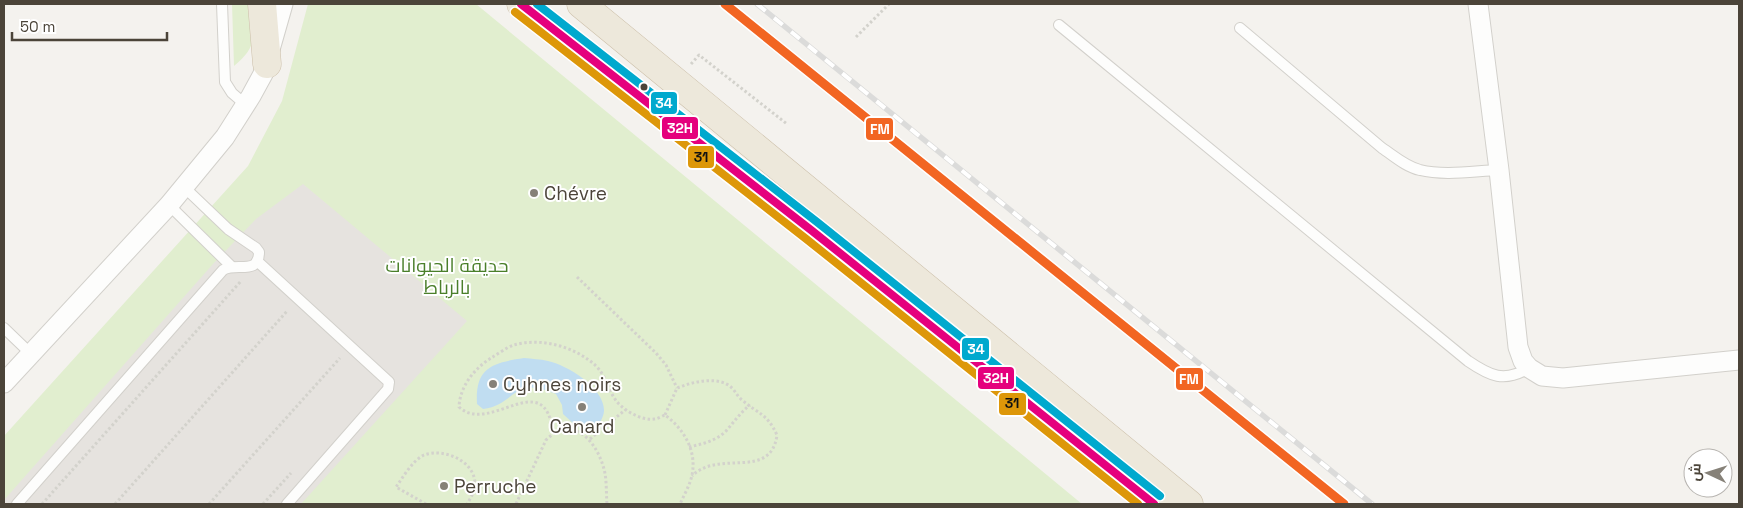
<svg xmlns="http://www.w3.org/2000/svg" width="1743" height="508" font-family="'Space Grotesk',Cairo,sans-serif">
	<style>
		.green { fill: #e1eecf }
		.parking { fill: #e6e3df }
		.water { fill: #c0ddf1 }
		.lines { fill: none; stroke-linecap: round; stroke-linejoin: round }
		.lane-casing { stroke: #d2d0cb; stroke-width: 12 }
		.street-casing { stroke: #d2d0cb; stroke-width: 21 }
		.highway-casing { stroke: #ccbfa9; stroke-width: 29 }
		.path { stroke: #d3d2cc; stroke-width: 3; stroke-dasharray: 2.5 2.5; stroke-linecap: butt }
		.lane { stroke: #fdfdfc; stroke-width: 10 }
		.street { stroke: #fdfdfc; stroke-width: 19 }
		.highway { stroke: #ede8db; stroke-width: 28 }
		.rail-casing { stroke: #dbdbda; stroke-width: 5.5 }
		.rail { stroke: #fff; stroke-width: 4; stroke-dasharray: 11; stroke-linecap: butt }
		.bus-1-casing { stroke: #fff; stroke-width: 11 }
		.bus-2-casing { stroke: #fff; stroke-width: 11 }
		.bus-3-casing { stroke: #fff; stroke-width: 11 }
		.bus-1 { stroke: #e5007d; stroke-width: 8 }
		.bus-2 { stroke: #dd9709; stroke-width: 8 }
		.bus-3 { stroke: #00a9ce; stroke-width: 8 }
		.rail-1-casing { stroke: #fff; stroke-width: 12 }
		.rail-1 { stroke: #f26522; stroke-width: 9 }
		.bus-dot { fill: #4b4439; stroke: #fff; stroke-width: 2 }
		.poi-dot { fill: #868178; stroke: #fff; stroke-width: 2 }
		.labels { text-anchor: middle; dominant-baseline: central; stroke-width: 4; stroke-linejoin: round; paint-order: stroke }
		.poi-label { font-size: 19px; fill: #4b4439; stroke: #fff; text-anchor: start }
		.park-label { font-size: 19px; fill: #4a7f2a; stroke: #fff }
		.line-badge { stroke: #fff; stroke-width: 2 }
		.badge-label { font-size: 14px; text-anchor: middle; font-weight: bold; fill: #fff }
		.pale-badge-label { font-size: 14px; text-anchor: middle; font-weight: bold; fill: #111 }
	</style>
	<rect width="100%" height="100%" fill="#f4f2ee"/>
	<g class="green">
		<path d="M 232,4 L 256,4 C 254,33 259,46 234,66 Z"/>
		<path d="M 308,4 L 476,4 L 1082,504 L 4,504 L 4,436 L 248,166 L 282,101 Z"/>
	</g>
	<path class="parking" d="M 303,184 L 467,321 L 301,504 L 4,504 L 4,500 L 213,264 L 256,219 Z"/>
	<path class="water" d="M 524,358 C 532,359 540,359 548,361 C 567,365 605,388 604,411 C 604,414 602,419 600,422 L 588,429 L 575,425 L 563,414 L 562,405 L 556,394 C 512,375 516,405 483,409 L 477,404 C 475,368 491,363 524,358 Z"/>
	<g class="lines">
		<g class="lane-casing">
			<g id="lane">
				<path d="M 222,4 L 225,82 L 232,93 L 246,105"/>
				<path d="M 1059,25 L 1468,361 C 1490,376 1504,383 1529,368"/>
				<path d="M 1240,28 L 1382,148 C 1394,156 1406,167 1420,170 C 1444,176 1474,171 1499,170"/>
				<path d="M 169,205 L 232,267"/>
				<path d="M 257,261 L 389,382 L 388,389 L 287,504"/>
				<path d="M 4,328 L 31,354"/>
				<path d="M 17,504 L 223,270 C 236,262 259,276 259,252 L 256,248 L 228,229 L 184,187"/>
			</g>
		</g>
		<g class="street-casing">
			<g id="street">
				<path d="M 1478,4 L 1499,170 L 1518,347 L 1523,361 L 1529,368 L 1542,376 L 1563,378 L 1739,360"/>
				<path d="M 4,383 L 169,205 L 225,137 L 251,96 L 263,74 L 283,4"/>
			</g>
		</g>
		<g class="highway-casing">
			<g id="highway">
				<path d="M 262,4 L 267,64"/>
				<path d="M 521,4 L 811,230 L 1154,504"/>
				<path d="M 581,4 L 1189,504"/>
			</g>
		</g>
		<g class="path">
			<path d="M 856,37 L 889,4"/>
			<path d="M 691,64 L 699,55 L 787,124"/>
			<path d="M 577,277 L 656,353 L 666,365 L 677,388"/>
			<path d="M 665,415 L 677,388 C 692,382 719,375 732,388 C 736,392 738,397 742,400 C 758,414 767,413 777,435 C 771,481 718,449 692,476"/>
			<path d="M 553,433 C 545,364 490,436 459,407 C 460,386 474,369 491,358 C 498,354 507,347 514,345 C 541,337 576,347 596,366 C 606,376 608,389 615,399 C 622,410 642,421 654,419 C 658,419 662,416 665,415 C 684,429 697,451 692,475 C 690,485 684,495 680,504"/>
			<path d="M 590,439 L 625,410"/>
			<path d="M 689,447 C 702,444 716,441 726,431 C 734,422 740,413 750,405"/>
			<path d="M 42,504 L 241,281"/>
			<path d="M 115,504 L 288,310"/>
			<path d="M 209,504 L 340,358"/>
			<path d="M 263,504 L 291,473"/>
			<path d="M 426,504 L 396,487 C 404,476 412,461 424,455 C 443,448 474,460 475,483 C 475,490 471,498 467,504"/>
			<path d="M 516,504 L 546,440 C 573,413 597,442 604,469 C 607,480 606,493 607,504"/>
		</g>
		<use href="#lane" class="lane"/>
		<use href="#street" class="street"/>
		<use href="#highway" class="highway"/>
		<g class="rail-casing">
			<path id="rail" d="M 757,4 L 1372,504"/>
		</g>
		<use href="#rail" class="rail"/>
		<g class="bus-1-casing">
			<path id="bus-1" d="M 521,4 L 811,230 L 1154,504"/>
		</g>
		<g class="bus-2-casing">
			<path id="bus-2" d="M 515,12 L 805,238 L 1138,504"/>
		</g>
		<g class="bus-3-casing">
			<path id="bus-3" d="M 537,4 L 817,222 L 1160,496"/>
		</g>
		<use href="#bus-1" class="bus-1"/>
		<use href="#bus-2" class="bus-2"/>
		<use href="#bus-3" class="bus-3"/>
		<g class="rail-1-casing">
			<path id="rail-1" d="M 725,4 L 1344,504"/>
		</g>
		<use href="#rail-1" class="rail-1"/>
	</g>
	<circle class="bus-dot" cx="644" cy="87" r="4.5"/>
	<g class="poi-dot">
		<circle cx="534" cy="193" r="5"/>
		<circle cx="493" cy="384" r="5"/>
		<circle cx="582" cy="407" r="5"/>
		<circle cx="444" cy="486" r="5"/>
	</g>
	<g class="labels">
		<g class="poi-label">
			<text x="544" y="193">Chévre</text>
			<text x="503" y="384">Cyhnes noirs</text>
			<text x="582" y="426" text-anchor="middle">Canard</text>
			<text x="454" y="486">Perruche</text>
		</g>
		<g class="park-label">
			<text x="447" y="265">حديقة الحيوانات<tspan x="447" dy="22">بالرباط</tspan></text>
		</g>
	</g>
	<g class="line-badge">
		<rect x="650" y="91" width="28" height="24" rx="5" fill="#00a9ce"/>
		<rect x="661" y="116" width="38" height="24" rx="5" fill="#e5007d"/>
		<rect x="865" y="117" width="29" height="24" rx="5" fill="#f26522"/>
		<rect x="687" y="145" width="28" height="24" rx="5" fill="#dd9709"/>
		<rect x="961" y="337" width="29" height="24" rx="5" fill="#00a9ce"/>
		<rect x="977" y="366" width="38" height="24" rx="5" fill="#e5007d"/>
		<rect x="1175" y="367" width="29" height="24" rx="5" fill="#f26522"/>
		<rect x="998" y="392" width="29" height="24" rx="5" fill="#dd9709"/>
	</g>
	<g class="badge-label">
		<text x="664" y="108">34</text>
		<text x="680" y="133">32H</text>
		<text x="880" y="134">FM</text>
		<text x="976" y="354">34</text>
		<text x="996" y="383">32H</text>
		<text x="1189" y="384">FM</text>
	</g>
	<g class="pale-badge-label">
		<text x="701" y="162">31</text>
		<text x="1012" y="408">31</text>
	</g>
	<rect width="1743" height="508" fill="none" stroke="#4b4439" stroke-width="10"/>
	<g transform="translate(1708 473) rotate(274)"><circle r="24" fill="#ffffff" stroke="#b7b4b0"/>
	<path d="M0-4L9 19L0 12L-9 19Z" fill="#868178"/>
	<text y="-8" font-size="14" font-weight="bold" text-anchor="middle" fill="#4b4439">ش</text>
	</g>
	<path d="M12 32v8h155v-8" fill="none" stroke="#4b4439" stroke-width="2.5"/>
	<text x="20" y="32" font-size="15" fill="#4b4439" stroke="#ffffff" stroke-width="4" paint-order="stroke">50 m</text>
</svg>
